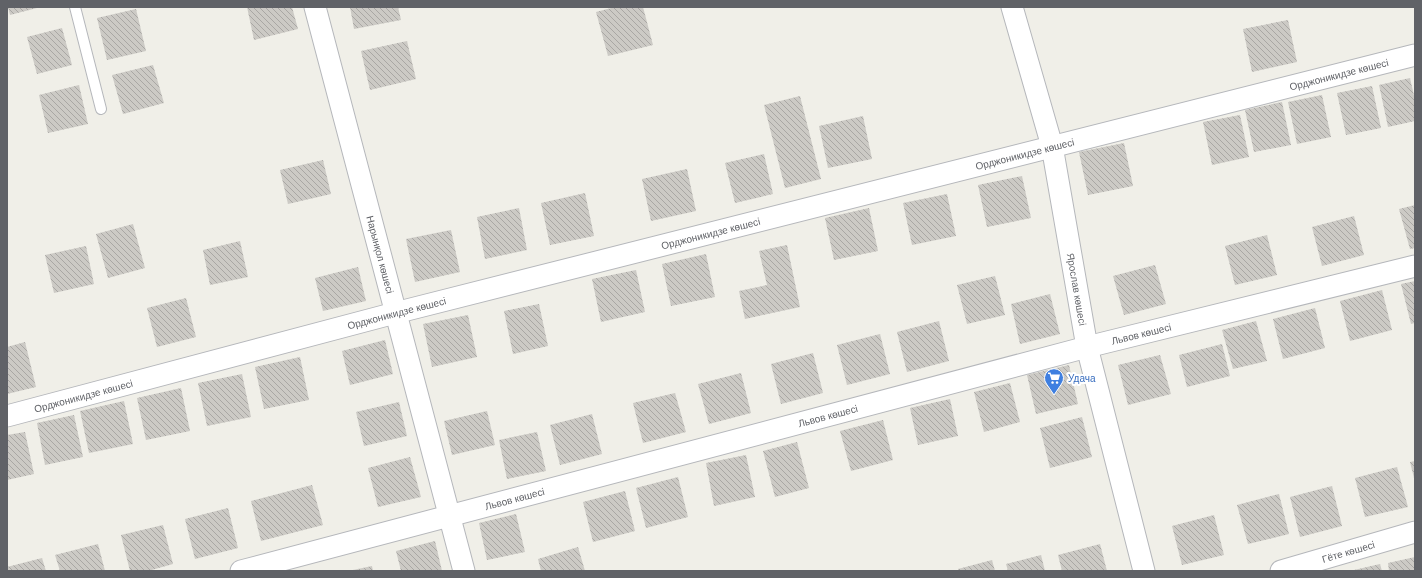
<svg xmlns="http://www.w3.org/2000/svg" width="1422" height="578" font-family="'DM Sans',sans-serif">
	<style>
		.building { fill: url(#building-back-hatch) }
		.lines { fill: none; stroke-linecap: round; stroke-linejoin: round }
		.service-casing { stroke: #b5b7bb; stroke-width: 12 }
		.minor-casing { stroke: #b5b7bb; stroke-width: 23 }
		.service { stroke: #fff; stroke-width: 10 }
		.minor { stroke: #fff; stroke-width: 21 }
		.labels { text-anchor: middle; dominant-baseline: central; stroke-width: 4; stroke-linejoin: round; paint-order: stroke }
		.street-label { font-size: 10px; fill: #606267; stroke: #fff }
		.shop-label { font-size: 10px; fill: #366cbe; stroke: #fff; text-anchor: start }
	</style>
	<defs>
		<pattern id="building-back-hatch" width="6" height="6" patternUnits="userSpaceOnUse"><rect width="6" height="6" fill="#cccac5"/><path d="M-1 5l2 2M0 0l6 6M5-1l2 2" fill="none" stroke="#a9a7a4"/></pattern>
	</defs>
	<rect width="100%" height="100%" fill="#f0efe8"/>
	<g class="building">
		<path d="M 8,7 L 37,7 L 37,8 L 10,15 Z"/>
		<path d="M 247,7 L 292,7 L 298,29 L 254,40 Z"/>
		<path d="M 350,7 L 398,7 L 401,20 L 354,29 Z"/>
		<path d="M 615,7 L 643,7 L 653,45 L 608,56 L 596,12 Z"/>
		<path d="M 136,9 L 146,51 L 107,60 L 97,18 Z"/>
		<path d="M 1288,20 L 1297,62 L 1252,72 L 1243,29 Z"/>
		<path d="M 62,28 L 72,65 L 37,74 L 27,37 Z"/>
		<path d="M 407,41 L 416,79 L 370,90 L 361,51 Z"/>
		<path d="M 153,65 L 164,103 L 123,114 L 112,75 Z"/>
		<path d="M 1410,78 L 1415,100 L 1415,121 L 1388,127 L 1379,85 Z"/>
		<path d="M 79,85 L 88,124 L 48,133 L 39,95 Z"/>
		<path d="M 1372,86 L 1381,128 L 1346,135 L 1337,93 Z"/>
		<path d="M 1322,95 L 1331,137 L 1297,144 L 1288,102 Z"/>
		<path d="M 800,96 L 821,179 L 785,188 L 764,105 Z"/>
		<path d="M 1282,102 L 1291,145 L 1254,152 L 1245,110 Z"/>
		<path d="M 1240,115 L 1249,157 L 1212,165 L 1203,122 Z"/>
		<path d="M 863,116 L 872,159 L 828,168 L 819,126 Z"/>
		<path d="M 1124,143 L 1133,186 L 1088,195 L 1079,152 Z"/>
		<path d="M 764,154 L 773,194 L 735,203 L 725,163 Z"/>
		<path d="M 323,160 L 331,194 L 288,204 L 280,170 Z"/>
		<path d="M 687,169 L 696,211 L 651,221 L 642,179 Z"/>
		<path d="M 1022,176 L 1031,218 L 987,227 L 978,185 Z"/>
		<path d="M 585,193 L 594,236 L 550,245 L 541,203 Z"/>
		<path d="M 947,194 L 956,236 L 912,245 L 903,203 Z"/>
		<path d="M 1415,205 L 1415,248 L 1410,249 L 1399,209 Z"/>
		<path d="M 519,208 L 527,250 L 485,259 L 477,217 Z"/>
		<path d="M 869,208 L 878,251 L 834,260 L 825,218 Z"/>
		<path d="M 1354,216 L 1364,255 L 1322,266 L 1312,227 Z"/>
		<path d="M 133,224 L 145,268 L 108,278 L 96,234 Z"/>
		<path d="M 451,230 L 460,272 L 415,282 L 406,239 Z"/>
		<path d="M 1267,235 L 1277,275 L 1235,285 L 1225,246 Z"/>
		<path d="M 240,241 L 248,277 L 210,285 L 203,250 Z"/>
		<path d="M 787,245 L 800,307 L 745,319 L 739,291 L 767,285 L 759,251 Z"/>
		<path d="M 86,246 L 94,284 L 54,293 L 45,255 Z"/>
		<path d="M 706,254 L 715,297 L 671,306 L 662,264 Z"/>
		<path d="M 1155,265 L 1166,304 L 1124,315 L 1113,276 Z"/>
		<path d="M 358,267 L 366,301 L 323,311 L 315,278 Z"/>
		<path d="M 636,270 L 645,312 L 601,322 L 592,279 Z"/>
		<path d="M 995,276 L 1005,315 L 967,324 L 957,285 Z"/>
		<path d="M 1415,281 L 1415,323 L 1411,324 L 1401,284 Z"/>
		<path d="M 1382,290 L 1392,330 L 1350,341 L 1340,301 Z"/>
		<path d="M 1050,294 L 1060,334 L 1020,344 L 1011,304 Z"/>
		<path d="M 186,298 L 196,337 L 157,347 L 147,308 Z"/>
		<path d="M 539,304 L 548,346 L 513,354 L 504,311 Z"/>
		<path d="M 1315,308 L 1325,348 L 1283,359 L 1273,319 Z"/>
		<path d="M 468,315 L 477,357 L 432,367 L 423,324 Z"/>
		<path d="M 939,321 L 949,361 L 907,372 L 897,332 Z"/>
		<path d="M 1256,321 L 1267,361 L 1233,369 L 1222,330 Z"/>
		<path d="M 880,334 L 890,374 L 847,385 L 837,345 Z"/>
		<path d="M 385,340 L 393,374 L 350,385 L 342,351 Z"/>
		<path d="M 25,342 L 36,387 L 7,394 L 7,347 Z"/>
		<path d="M 1222,344 L 1230,376 L 1187,387 L 1179,355 Z"/>
		<path d="M 813,353 L 823,393 L 781,404 L 771,364 Z"/>
		<path d="M 1160,355 L 1171,394 L 1128,405 L 1118,365 Z"/>
		<path d="M 300,357 L 309,400 L 264,409 L 255,367 Z"/>
		<path d="M 1069,365 L 1078,404 L 1036,414 L 1027,375 Z"/>
		<path d="M 741,373 L 751,413 L 709,424 L 698,384 Z"/>
		<path d="M 242,374 L 251,417 L 207,426 L 198,383 Z"/>
		<path d="M 1010,383 L 1020,422 L 984,432 L 974,392 Z"/>
		<path d="M 181,388 L 190,431 L 146,440 L 137,398 Z"/>
		<path d="M 675,393 L 686,432 L 643,443 L 633,403 Z"/>
		<path d="M 950,399 L 958,436 L 918,445 L 910,408 Z"/>
		<path d="M 124,401 L 133,444 L 89,453 L 80,411 Z"/>
		<path d="M 399,402 L 407,436 L 364,446 L 356,412 Z"/>
		<path d="M 487,411 L 495,445 L 452,455 L 444,421 Z"/>
		<path d="M 592,414 L 602,454 L 560,465 L 550,425 Z"/>
		<path d="M 74,415 L 83,457 L 45,465 L 37,423 Z"/>
		<path d="M 1082,417 L 1092,457 L 1050,468 L 1040,428 Z"/>
		<path d="M 883,420 L 893,460 L 851,471 L 840,431 Z"/>
		<path d="M 25,432 L 34,474 L 7,480 L 7,435 Z"/>
		<path d="M 537,432 L 546,471 L 507,479 L 499,440 Z"/>
		<path d="M 797,442 L 809,488 L 775,497 L 763,451 Z"/>
		<path d="M 746,455 L 755,497 L 714,506 L 706,463 Z"/>
		<path d="M 410,457 L 421,497 L 378,507 L 368,468 Z"/>
		<path d="M 1415,461 L 1415,478 L 1414,478 L 1410,462 Z"/>
		<path d="M 1397,467 L 1408,507 L 1365,517 L 1355,478 Z"/>
		<path d="M 678,477 L 688,517 L 646,528 L 636,488 Z"/>
		<path d="M 312,485 L 323,525 L 261,541 L 251,501 Z"/>
		<path d="M 1332,486 L 1342,526 L 1300,537 L 1290,497 Z"/>
		<path d="M 625,491 L 635,531 L 593,542 L 583,502 Z"/>
		<path d="M 1279,494 L 1289,534 L 1248,544 L 1237,505 Z"/>
		<path d="M 228,508 L 238,548 L 195,559 L 185,519 Z"/>
		<path d="M 516,514 L 525,552 L 487,560 L 479,523 Z"/>
		<path d="M 1214,515 L 1224,555 L 1182,565 L 1172,526 Z"/>
		<path d="M 163,525 L 173,564 L 148,571 L 130,571 L 121,535 Z"/>
		<path d="M 435,541 L 442,571 L 401,571 L 396,551 Z"/>
		<path d="M 98,544 L 105,571 L 60,571 L 55,555 Z"/>
		<path d="M 1100,544 L 1107,571 L 1062,571 L 1058,555 Z"/>
		<path d="M 578,547 L 585,571 L 541,571 L 538,559 Z"/>
		<path d="M 1041,555 L 1045,571 L 1008,571 L 1006,564 Z"/>
		<path d="M 1415,557 L 1415,571 L 1389,571 L 1388,563 Z"/>
		<path d="M 42,558 L 46,571 L 7,571 L 7,567 Z"/>
		<path d="M 992,560 L 995,571 L 958,571 L 958,569 Z"/>
		<path d="M 1380,564 L 1382,571 L 1354,571 L 1354,570 Z"/>
		<path d="M 372,566 L 373,571 L 353,571 L 353,570 Z"/>
	</g>
	<g class="lines">
		<g class="service-casing">
			<path id="service" d="M 75,7 L 101,109"/>
		</g>
		<g class="minor-casing">
			<g id="minor">
				<path id="s1" d="M 315,7 L 464,571"/>
				<path id="s2" d="M 1012,7 L 1052,146 L 1087,347 L 1144,571"/>
				<path id="s3" d="M 7,416 L 395,313 L 1415,55"/>
				<path id="s4" d="M 241,571 L 1087,347 L 1415,266"/>
				<path id="s5" d="M 1281,571 L 1415,532"/>
			</g>
		</g>
		<use href="#service" class="service"/>
		<use href="#minor" class="minor"/>
	</g>
	<defs>
		<g id="supermarket-pin" transform="scale(1)"><path d="M0 17L-7.5 6A9.5 9.5 0 1 1 7.5 6Z" fill="#3f7fe0" stroke="#fff"/><path d="M-6-5.5h2.5l.6 2H6L4.5 2H-2.5L-4.4-4H-6ZM-1.5 3.2a1.3 1.3 0 1 0 .1 0ZM3 3.2a1.3 1.3 0 1 0 .1 0Z" fill="#fff"/></g>
	</defs>
	<g fill-rule="evenodd">
		<use href="#supermarket-pin" x="1054" y="378"/>
	</g>
	<g class="labels">
		<g class="street-label">
			<text stroke="none"><textPath href="#s3" startOffset="1375">Орджоникидзе көшесі</textPath></text>
			<text stroke="none"><textPath href="#s3" startOffset="1051">Орджоникидзе көшесі</textPath></text>
			<text stroke="none"><textPath href="#s3" startOffset="727">Орджоникидзе көшесі</textPath></text>
			<text stroke="none"><textPath href="#s1" startOffset="256">Нарынқол көшесі</textPath></text>
			<text stroke="none"><textPath href="#s2" startOffset="290">Ярослав көшесі</textPath></text>
			<text stroke="none"><textPath href="#s3" startOffset="403">Орджоникидзе көшесі</textPath></text>
			<text stroke="none"><textPath href="#s4" startOffset="931">Львов көшесі</textPath></text>
			<text stroke="none"><textPath href="#s3" startOffset="79">Орджоникидзе көшесі</textPath></text>
			<text stroke="none"><textPath href="#s4" startOffset="607">Львов көшесі</textPath></text>
			<text stroke="none"><textPath href="#s4" startOffset="283">Львов көшесі</textPath></text>
			<text stroke="none"><textPath href="#s5" startOffset="70">Гёте көшесі</textPath></text>
		</g>
		<g class="shop-label">
			<text x="1068" y="378">Удача</text>
		</g>
	</g>
	<rect width="1422" height="578" fill="none" stroke="#606267" stroke-width="16"/>
</svg>
